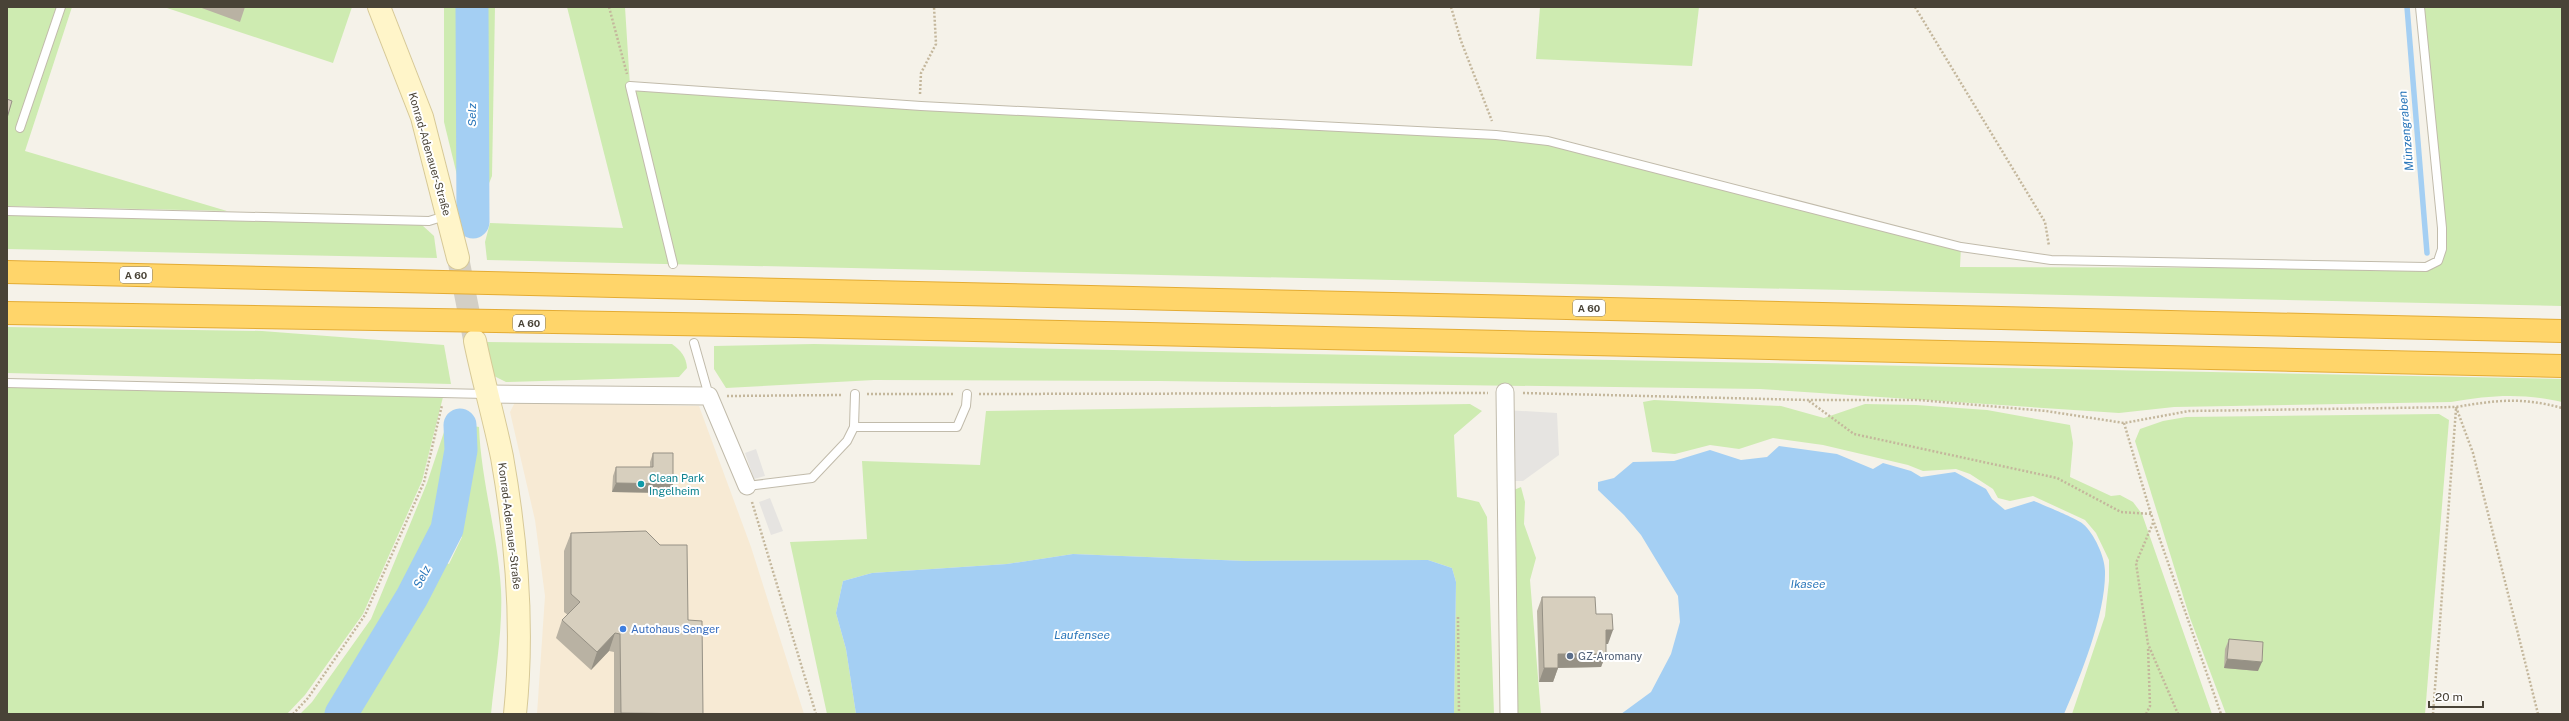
<svg xmlns="http://www.w3.org/2000/svg" width="2569" height="721" font-family="'Public Sans',sans-serif">
	<style>
		.commercial { fill: #f7ead4 }
		.green { fill: #ceebb1; fill-rule: evenodd }
		.parking { fill: #e6e4e1 }
		.water { fill: #a4cff3 }
		.lines { fill: none; stroke-linecap: round; stroke-linejoin: round }
		.stream { stroke: #a4cff3; stroke-width: 5.5 }
		.river { stroke: #a4cff3; stroke-width: 33 }
		.secondary-tunnel { stroke: #d3cfc5; stroke-width: 22; stroke-dasharray: 22 11; stroke-linecap: butt }
		.lane-casing { stroke: #c1bbab; stroke-width: 10 }
		.street-casing { stroke: #c1bbab; stroke-width: 19 }
		.secondary-casing { stroke: #d7c997; stroke-width: 24 }
		.highway-casing { stroke: #e4ac34; stroke-width: 24 }
		.path { stroke: #c4b79c; stroke-width: 2.5; stroke-dasharray: 2 2; stroke-linecap: butt }
		.lane { stroke: #fff; stroke-width: 8 }
		.street { stroke: #fff; stroke-width: 17 }
		.secondary { stroke: #fff5c9; stroke-width: 22 }
		.highway { stroke: #ffd56a; stroke-width: 22 }
		.wall { fill: #b9b2a3 }
		.shaded-wall { fill: #969185 }
		.building { fill: #d7cfbe; stroke: #969185 }
		.culture-dot { fill: #0f9aa8; stroke: #fff; stroke-width: 1.5 }
		.shop-dot { fill: #3f7fe0; stroke: #fff; stroke-width: 1.5 }
		.service-dot { fill: #5c6f8a; stroke: #fff; stroke-width: 1.5 }
		.labels { text-anchor: middle; dominant-baseline: central; stroke-width: 4; stroke-linejoin: round; paint-order: stroke }
		.shield { fill: #fff; stroke: #807b73; stroke-width: 1 }
		.shield-label { font-size: 10px; font-weight: bold; fill: #494337 }
		.street-label { font-size: 11px; fill: #494337; stroke: #fff }
		.culture-label { font-size: 11px; fill: #0d838f; stroke: #fff; text-anchor: start }
		.shop-label { font-size: 11px; fill: #366cbe; stroke: #fff; text-anchor: start }
		.service-label { font-size: 11px; fill: #4e5e75; stroke: #fff; text-anchor: start }
		.water-label { font-size: 12px; font-style: italic; fill: #2b77ba; stroke: #fff }
	</style>
	<rect width="100%" height="100%" fill="#f5f2e9"/>
	<path class="commercial" d="M 515,402 L 699,406 L 751,547 L 804,714 L 537,714 L 545,596 L 535,520 L 510,412 Z"/>
	<g class="green">
		<path d="M 7,7 L 72,7 L 25,151 L 227,211 L 7,206 Z"/>
		<path d="M 164,7 L 352,7 L 333,63 Z"/>
		<path d="M 444,7 L 495,7 L 492,176 L 473,222 L 467,216 L 444,122 Z"/>
		<path d="M 567,7 L 625,7 L 630,86 L 1548,141 L 1961,247 L 1960,267 L 2408,268 L 2438,261 L 2442,249 L 2420,7 L 2562,7 L 2562,306 L 487,260 L 485,242 L 490,223 L 623,228 Z"/>
		<path d="M 1540,7 L 1699,7 L 1692,66 L 1536,59 Z"/>
		<path d="M 7,215 L 422,225 L 434,236 L 437,258 L 7,249 Z"/>
		<path d="M 7,327 L 262,331 L 444,345 L 451,384 L 7,373 Z"/>
		<path d="M 487,342 L 672,344 C 681,351 686,356 687,368 L 679,377 L 506,382 L 494,376 Z"/>
		<path d="M 814,344 L 2562,379 L 2562,402 C 2521,393 2492,395 2451,402 L 2174,407 L 2119,413 L 1760,389 L 1160,381 L 874,380 L 726,388 L 714,369 L 714,346 Z"/>
		<path d="M 7,385 L 443,397 L 422,481 L 363,614 L 305,695 L 287,714 L 7,714 Z"/>
		<path d="M 1654,400 L 1781,406 L 1824,418 L 1865,404 L 1916,405 L 1987,410 L 2070,425 L 2073,443 L 2070,477 L 2111,496 L 2120,495 L 2133,502 L 2142,514 L 2212,714 L 2072,714 L 2105,616 L 2109,581 L 2109,560 L 2096,533 L 2085,520 L 2033,496 L 2010,501 L 1998,498 L 1993,489 L 1970,474 L 1956,469 L 1923,471 L 1908,465 L 1823,445 L 1773,438 L 1739,449 L 1710,445 L 1675,454 L 1652,452 L 1643,402 Z"/>
		<path d="M 1470,404 L 1482,411 L 1454,435 L 1457,497 L 1479,502 L 1487,517 L 1494,714 L 1454,714 L 1456,582 L 1452,568 L 1428,560 L 1246,561 L 1073,554 L 1007,564 L 872,573 L 843,581 L 836,613 L 846,649 L 856,714 L 827,714 L 790,542 L 867,539 L 862,461 L 980,465 L 986,411 Z"/>
		<path d="M 2439,414 L 2449,420 L 2425,714 L 2226,714 L 2190,618 L 2135,441 L 2140,429 L 2163,421 L 2186,417 Z"/>
		<path d="M 455,423 L 479,427 C 481,481 498,535 501,590 C 503,629 495,674 491,714 L 300,714 L 312,702 L 371,619 L 427,483 L 444,432 ZM 440,523 L 462,537 L 449,564 L 428,554 Z"/>
		<path d="M 1521,487 L 1525,502 L 1524,524 L 1536,558 L 1530,580 L 1541,714 L 1513,714 L 1509,492 Z"/>
	</g>
	<g class="parking">
		<path d="M 1505,410 L 1557,413 L 1559,455 L 1523,481 L 1506,481 Z"/>
		<path d="M 756,449 L 765,476 L 754,479 L 745,453 Z"/>
		<path d="M 770,498 L 783,531 L 771,535 L 759,502 Z"/>
	</g>
	<g class="water">
		<path d="M 1779,446 L 1837,454 L 1873,469 L 1883,463 L 1911,471 L 1921,477 L 1955,472 L 1986,489 L 1992,499 L 2005,510 L 2034,501 C 2043,505 2078,519 2083,524 C 2094,533 2105,557 2105,571 C 2106,613 2081,675 2064,714 L 1621,714 L 1651,692 L 1671,654 L 1680,622 L 1678,596 L 1641,535 L 1624,515 L 1598,490 L 1598,482 L 1614,478 L 1633,462 L 1674,461 L 1710,450 L 1741,460 L 1767,457 Z"/>
		<path d="M 1073,554 L 1246,561 L 1428,560 L 1452,568 L 1456,582 L 1454,714 L 856,714 L 846,649 L 836,613 L 843,581 L 872,573 L 1007,564 Z"/>
	</g>
	<g class="lines">
		<path class="stream" d="M 2407,7 L 2427,253"/>
		<g class="river">
			<path d="M 472,7 L 473,222"/>
			<path d="M 341,714 L 412,597 L 447,529 L 461,450 L 460,425"/>
		</g>
		<path class="secondary-tunnel" d="M 458,258 L 474,339"/>
		<g class="lane-casing">
			<g id="lane">
				<path d="M 20,128 L 61,7"/>
				<path d="M 7,211 L 429,221 L 445,216"/>
				<path d="M 673,264 L 630,86 L 921,106 L 1496,135 L 1548,141 L 1961,247 L 2051,260 L 2426,267 L 2438,261 L 2442,249 L 2442,228 L 2420,7"/>
				<path d="M 694,343 L 709,396"/>
				<path d="M 7,383 L 486,394"/>
				<path d="M 854,427 L 957,427 L 966,406 L 967,394"/>
				<path d="M 747,486 L 812,478 L 847,441 L 854,427 L 855,394"/>
			</g>
		</g>
		<g class="street-casing">
			<g id="street">
				<path d="M 1505,392 L 1509,714"/>
				<path d="M 486,394 L 709,396 L 747,486"/>
			</g>
		</g>
		<g class="secondary-casing">
			<g id="secondary">
				<path d="M 379,7 L 422,117 L 458,258"/>
				<path d="M 475,341 C 483,380 494,418 502,457 C 517,542 524,628 515,714"/>
			</g>
		</g>
		<g class="highway-casing">
			<g id="highway">
				<path d="M 7,272 L 2562,331"/>
				<path d="M 7,313 L 796,326 L 2562,366"/>
			</g>
		</g>
		<g class="path">
			<path d="M 609,7 L 627,74"/>
			<path d="M 1451,7 L 1461,41 L 1492,121"/>
			<path d="M 1915,7 L 2045,222 L 2049,246"/>
			<path d="M 920,94 L 921,73 L 936,44 L 934,7"/>
			<path d="M 1523,393 L 1808,400 L 1919,400 L 2046,411 L 2124,423 L 2189,411 L 2456,407 C 2497,400 2522,397 2562,408"/>
			<path d="M 867,394 L 954,394"/>
			<path d="M 979,394 L 1488,393"/>
			<path d="M 727,396 L 842,395"/>
			<path d="M 1809,401 L 1854,434 L 2057,478 L 2121,512 L 2151,514"/>
			<path d="M 2456,407 L 2473,453 L 2538,714"/>
			<path d="M 2124,423 L 2151,514 L 2221,714"/>
			<path d="M 752,502 L 816,714"/>
			<path d="M 2153,523 L 2136,563 L 2148,644 L 2178,714"/>
			<path d="M 1458,617 L 1459,714"/>
			<path d="M 293,714 L 308,698 L 365,615 L 424,482 L 442,405"/>
			<path d="M 2146,714 L 2150,706 L 2148,647"/>
			<path d="M 2433,714 L 2456,409"/>
		</g>
		<use href="#lane" class="lane"/>
		<use href="#street" class="street"/>
		<use href="#secondary" class="secondary"/>
		<use href="#highway" class="highway"/>
	</g>
	<g class="wall">
		<path d="M 199,7 L 245,7 L 240,22 Z"/>
		<path d="M 653,453 L 669,493 L 612,492 L 613,476 L 616,467 L 650,467 L 650,462 Z"/>
		<path d="M 571,533 L 688,620 L 703,714 L 614,714 L 614,652 L 609,651 L 591,670 L 556,638 L 562,620 L 568,615 L 564,612 L 564,551 Z"/>
		<path d="M 1542,597 L 1596,614 L 1608,644 L 1606,644 L 1606,654 L 1601,667 L 1558,668 L 1553,682 L 1539,682 L 1537,611 Z"/>
		<path d="M 2229,639 L 2258,671 L 2224,668 L 2225,649 Z"/>
	</g>
	<g class="shaded-wall">
		<path d="M 616,483 L 673,484 L 669,493 L 612,492 Z"/>
		<path d="M 1606,630 L 1613,630 L 1608,644 L 1601,644 Z"/>
		<path d="M 615,633 L 609,651 L 591,670 L 597,652 Z"/>
		<path d="M 1558,654 L 1606,654 L 1601,667 L 1553,668 Z"/>
		<path d="M 2227,659 L 2262,662 L 2258,671 L 2224,668 Z"/>
		<path d="M 1544,668 L 1558,668 L 1553,682 L 1539,682 Z"/>
		<path d="M 621,713 L 703,714 L 620,714 Z"/>
	</g>
	<g class="building">
		<path d="M 7,99 L 12,101 L 7,118 Z"/>
		<path d="M 653,453 L 673,453 L 673,484 L 616,483 L 616,467 L 653,467 Z"/>
		<path d="M 646,531 L 660,545 L 687,545 L 688,620 L 702,621 L 703,714 L 621,713 L 620,634 L 615,633 L 597,652 L 562,620 L 580,602 L 571,594 L 571,533 Z"/>
		<path d="M 1542,597 L 1595,597 L 1596,614 L 1612,614 L 1613,630 L 1606,630 L 1606,654 L 1558,654 L 1558,668 L 1544,668 Z"/>
		<path d="M 2229,639 L 2263,642 L 2262,662 L 2227,659 Z"/>
	</g>
	<circle class="culture-dot" cx="641" cy="484" r="4"/>
	<circle class="shop-dot" cx="623" cy="629" r="4"/>
	<circle class="service-dot" cx="1570" cy="656" r="4"/>
	<g class="labels">
		<g class="shield">
			<rect x="120" y="267" width="32" height="16" rx="3"/>
			<rect x="1573" y="300" width="32" height="16" rx="3"/>
			<rect x="513" y="315" width="32" height="16" rx="3"/>
		</g>
		<g class="shield-label">
			<text x="136" y="275">A 60</text>
			<text x="1589" y="308">A 60</text>
			<text x="529" y="323">A 60</text>
		</g>
		<g class="street-label">
			<text transform="translate(430 154) rotate(74)">Konrad-Adenauer-Straße</text>
			<text transform="translate(510 526) rotate(83)">Konrad-Adenauer-Straße</text>
		</g>
		<g class="culture-label">
			<text x="649" y="478">Clean Park<tspan x="649" dy="13">Ingelheim</tspan></text>
		</g>
		<g class="shop-label">
			<text x="631" y="629">Autohaus Senger</text>
		</g>
		<g class="service-label">
			<text x="1578" y="656">GZ-Aromany</text>
		</g>
		<g class="water-label">
			<text transform="translate(472 115) rotate(-90)">Selz</text>
			<text transform="translate(2406 131) rotate(-95)">Münzengraben</text>
			<text transform="translate(422 577) rotate(-63)">Selz</text>
			<text x="1808" y="584">Ikasee</text>
			<text x="1082" y="635">Laufensee</text>
		</g>
	</g>
	<rect width="2569" height="721" fill="none" stroke="#494337" stroke-width="16"/>
	<path d="M2429 701v6h54v-6" fill="none" stroke="#494337" stroke-width="2"/>
	<text x="2435" y="701" font-size="12" fill="#494337" stroke="#ffffff" stroke-width="3" paint-order="stroke">20 m</text>
</svg>
